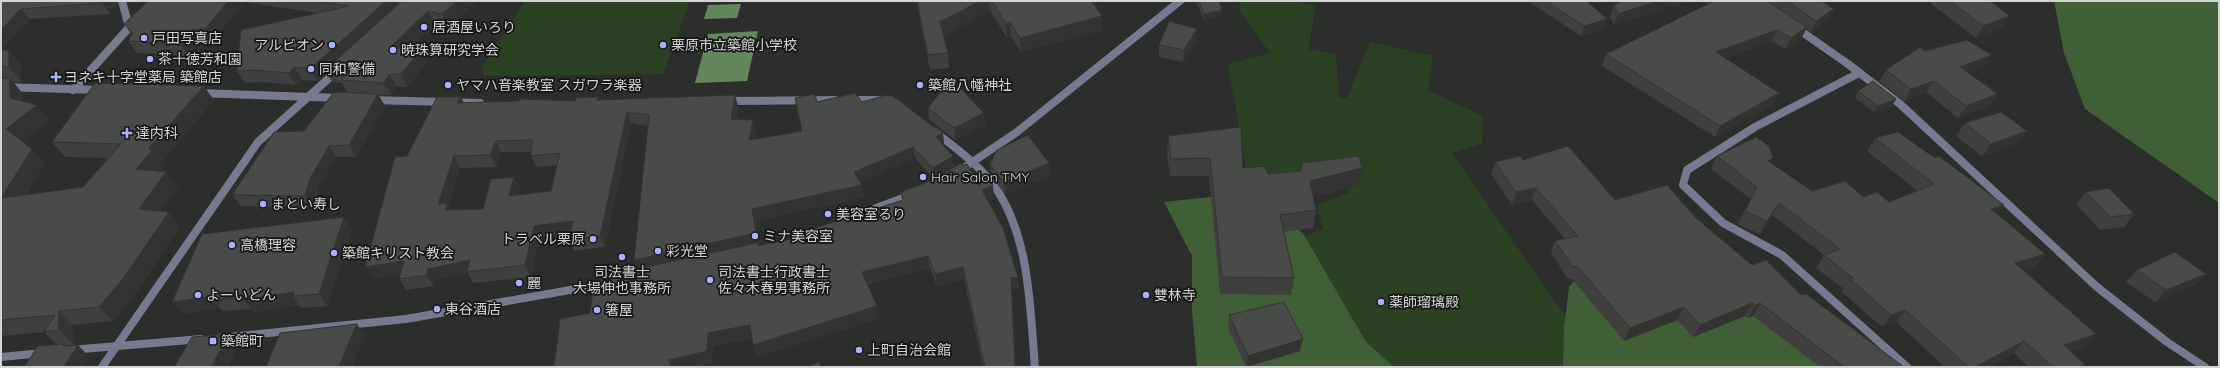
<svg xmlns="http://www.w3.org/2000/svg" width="2220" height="368" font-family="Quicksand,'Noto Sans JP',sans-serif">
  <rect width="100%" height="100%" fill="#2c2e2b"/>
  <g fill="#2a4124">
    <path d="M525 1H690L663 74 484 76 482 67Z"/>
    <path d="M1240 1H1293L1316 5 1308 50 1336 54 1339 98H1347L1370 42 1433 56 1428 90 1483 116 1482 144 1452 153 1600 367H1383L1378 365 1297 238 1323 229 1317 205 1349 193 1342 174 1248 179 1228 64 1270 53 1239 10Z"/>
  </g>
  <g fill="#405f37">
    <path d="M2054 1H2219V203L2085 109 2064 53Z"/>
    <path d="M1238 194 1277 208 1304 235 1366 342 1394 367H1197L1192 309V256L1164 202Z"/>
    <path d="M1588 264 1663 270 1865 367H1563L1564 328 1569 287Z"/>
  </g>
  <g fill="#65865c">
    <path d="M741 4 737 18 704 19 708 5Z"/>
    <path d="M758 31 747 81 695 83 708 34Z"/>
  </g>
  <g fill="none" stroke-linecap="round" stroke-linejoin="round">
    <path stroke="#777a8f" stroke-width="8" d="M1859 73 1755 127 1687 170 1683 185 1723 223 1782 255 1907 367"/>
    <g stroke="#777a8f" stroke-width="8">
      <path d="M122 1 129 27"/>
      <path d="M1795 27 1848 64 1900 104 2097 287 2167 342 2205 367"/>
      <path d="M1 87 100 90"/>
      <path d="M73 90 134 22"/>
      <path d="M198 93 340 98"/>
      <path d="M372 100 480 103"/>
      <path d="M849 100H882"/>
      <path d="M725 101 836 100"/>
      <path d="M935 132C957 149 981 166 997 190 1030 240 1030 309 1035 367"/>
    </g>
    <g stroke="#777a8f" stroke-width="8">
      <path d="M959 171 1017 132 1180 1"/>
      <path d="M871 210 911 195"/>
      <path d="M220 338 406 319 604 284"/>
      <path d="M71 350 201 339"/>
      <path d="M1 357 43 353"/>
      <path d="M102 367 258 142 338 70"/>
    </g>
  </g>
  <g fill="#3f403e" fill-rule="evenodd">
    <path d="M1 1H117L110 14 29 19 1 50H9L21 65V82H13L22 93V101L37 105 50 120 22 141 32 149 45 163 26 195 83 187 108 158 65 157 52 142 214 100 162 162 164 164 158 171 166 172 178 187 160 211 169 212 180 227 135 295 113 321 72 325 74 345 65 346 78 345 89 357 56 344 44 332 1 336Z"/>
    <path d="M148 1H477L448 27 434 24 408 49 427 63 407 87 396 86 391 95H378L385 106 356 157H336L318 189 313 208 241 206 232 195 348 93 342 83 332 82 327 73 317 81 302 80 296 85 262 82 245 83 237 71 317 13 245 2 213 41H201L189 56 137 53 128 41 132 35 124 24Z"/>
    <path d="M916 1H1097V9L1102 30 1021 52 1011 37 1007 38 990 11 943 36 948 53 949 68 930 70Z"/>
    <path d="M1196 1H1219L1222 10 1221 16 1204 20Z"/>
    <path d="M1528 1H1587L1603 29 1581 36Z"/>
    <path d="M1622 1H1689L1614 25 1610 17 1614 5Z"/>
    <path d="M1704 1H1821L1828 20 1811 32 1806 29 1801 39 1785 49 1771 41 1726 58 1779 93 1773 105 1715 137 1602 66 1606 54 1706 5Z"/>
    <path d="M1932 1H1990L2002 28 1976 38 1930 3Z"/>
    <path d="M1196 41 1183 62 1159 57V45Z"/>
    <path d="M1925 51 1992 55 1984 67 1968 73 1990 106 1958 118 1926 92 1904 101 1879 81 1886 70Z"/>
    <path d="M1858 91 1892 106 1874 112 1855 98Z"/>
    <path d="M461 97 464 103 575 101 600 100 738 106 736 119 753 120 756 132 755 139 802 131 817 102H862L943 134 944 145 955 167 994 198 988 201 1019 289 1012 291 1016 367H983L964 279 937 286 930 268 868 284 880 318 757 357 752 338 713 346 711 364 696 367H554L590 313 632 273 637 269 648 126 631 123 605 247 574 251 569 240 570 233 539 238 531 277 473 283 468 273 435 280 433 286 406 290 399 279 400 274 373 278 407 156ZM501 152H531V156L536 167 557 165 551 191 518 195 520 189 514 177 483 209 451 210 448 205 460 168 496 167ZM915 158 934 179 901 192 902 200 800 237 758 246V245L759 244 756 221 864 197 860 182Z"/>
    <path d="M928 108 986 125 955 140 929 119Z"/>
    <path d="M1965 123 2027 131 2018 143 1982 156 1956 136Z"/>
    <path d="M1168 136 1243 168 1268 174 1358 186 1313 197 1316 210 1313 228 1284 232 1294 278 1291 295 1220 294 1209 176H1170L1167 154Z"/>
    <path d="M1875 138 1935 158 2004 205 1997 214 2045 254 2035 267 2023 270 2096 334 2084 347 2071 351 2085 365 2083 367H2029L2014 353 1988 367H1945L1896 322 1882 327 1842 292 1844 289 1816 268 1824 255 1772 215 1760 234 1738 224 1751 199 1711 169 1717 156 1773 158 1770 162 1812 191 1863 197 1889 202 1918 191 1867 151Z"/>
    <path d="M1523 160 1615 200 1696 218 1752 265 1801 295 1904 367H1820L1753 316 1748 318 1745 316 1693 337 1677 320 1624 341 1572 279H1568L1551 253 1555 241 1565 239 1532 200 1512 205 1491 174 1495 162Z"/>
    <path d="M1049 163 1050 176 1005 194 991 176 990 164Z"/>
    <path d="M2086 192 2134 214 2124 227 2100 230 2076 204Z"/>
    <path d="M352 230 327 306 301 308 299 305 254 312 251 309 222 311 220 308 182 314Z"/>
    <path d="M2137 270 2206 274 2194 286 2155 302 2126 282Z"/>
    <path d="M1229 315 1300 351 1246 367 1228 327Z"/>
  </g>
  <g fill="#333432">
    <path d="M103 1H117L110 14 102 3Z"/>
    <path d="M228 1H244L245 2 213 41 205 29Z"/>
    <path d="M386 1H406L325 70 327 73 317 81 310 69Z"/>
    <path d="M457 1H477L448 27 442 14Z"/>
    <path d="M980 1H989L990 11 942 37 940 22Z"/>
    <path d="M1095 1H1097V15L1092 2Z"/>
    <path d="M1658 1H1689L1614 25 1618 14Z"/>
    <path d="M21 9 29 19 1 51V30Z"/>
    <path d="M1834 9 1828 20 1811 32 1816 21Z"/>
    <path d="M1222 10 1221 16 1204 20V14Z"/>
    <path d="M428 11 434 24 397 60 390 47Z"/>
    <path d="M1102 16V30L1021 52 1020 38Z"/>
    <path d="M2010 16 2002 28 1976 38 1983 26Z"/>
    <path d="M1607 19 1603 29 1581 36 1584 26Z"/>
    <path d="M1010 22 1011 37 1007 38 1006 24Z"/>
    <path d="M1807 27 1801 39 1785 49 1791 38Z"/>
    <path d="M193 29 201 41 189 56 181 44Z"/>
    <path d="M1197 29 1196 41 1183 62 1184 50Z"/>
    <path d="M1777 30 1771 41 1711 64 1716 52Z"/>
    <path d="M9 50 21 65V82L9 67Z"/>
    <path d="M421 50 427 63 407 87 401 74Z"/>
    <path d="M1992 55 1984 67 1953 79 1960 67Z"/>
    <path d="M294 67 302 80 296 85 289 73Z"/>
    <path d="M389 74 396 86 391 95 384 83Z"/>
    <path d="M10 78 22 93V113L10 98Z"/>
    <path d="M1934 81 1926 92 1904 101 1911 89Z"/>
    <path d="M204 86 214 100 162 162 164 164 148 184 136 169 148 149Z"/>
    <path d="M1779 93 1773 105 1715 137 1720 126Z"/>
    <path d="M378 94 385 106 356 157 349 145Z"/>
    <path d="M1998 94 1990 106 1958 118 1966 106Z"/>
    <path d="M735 95 738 106 735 130 731 119Z"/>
    <path d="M461 97 466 108 457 103Z"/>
    <path d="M1896 99 1892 106 1874 112 1878 106Z"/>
    <path d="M37 105 50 120 19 144 6 129Z"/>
    <path d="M627 112 631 123 605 247 600 236Z"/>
    <path d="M984 113 986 125 955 140 954 128Z"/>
    <path d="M753 120 756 132 752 152 749 140Z"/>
    <path d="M2027 131 2018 143 1982 156 1991 144Z"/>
    <path d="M943 134 944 145 937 148 936 137Z"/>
    <path d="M496 141 501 152 496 167 490 155Z"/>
    <path d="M329 146 336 157 318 189 313 208 305 196 310 178Z"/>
    <path d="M913 147 915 158 856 184 854 172Z"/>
    <path d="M32 149 45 163 15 213 1 198Z"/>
    <path d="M454 156 460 168 448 205 453 215 446 211 438 204Z"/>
    <path d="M953 156 955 167 935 179 933 168Z"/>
    <path d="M1049 163 1050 176 1005 194 1004 182Z"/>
    <path d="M1362 168 1358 186 1307 199 1310 181Z"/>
    <path d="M166 172 178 187 151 224 139 209Z"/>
    <path d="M514 177 520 189 515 208 509 196Z"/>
    <path d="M862 185 864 197 756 221 759 244 758 245 761 255 638 272 634 260 752 209Z"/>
    <path d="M993 185 994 198 983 203 982 190Z"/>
    <path d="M1536 188 1532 200 1512 205 1516 192Z"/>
    <path d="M1779 203 1772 215 1760 234 1767 221Z"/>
    <path d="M2004 205 1994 218 1991 209Z"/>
    <path d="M169 212 180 227 135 295 113 321 99 307Z"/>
    <path d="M344 217 352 230 327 306 319 294Z"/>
    <path d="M573 221 578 232 539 238 531 277 525 265 534 226Z"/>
    <path d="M2045 254 2035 267 2005 276 2015 263Z"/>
    <path d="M928 256 930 268 865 284 862 272Z"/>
    <path d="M470 260 467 272 468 273 435 280 433 286 427 275 428 269Z"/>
    <path d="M404 261 411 272 373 278 365 267Z"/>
    <path d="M963 267 964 279 937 286 935 274Z"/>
    <path d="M2206 274 2194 286 2155 302 2166 290Z"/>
    <path d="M1018 277 1019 289 1012 291 1016 367H1015L1011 278Z"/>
    <path d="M294 292 293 296 299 305 254 312 244 300Z"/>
    <path d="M214 296 213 299 220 308 182 314 172 302Z"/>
    <path d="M1752 303 1745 316 1693 337 1700 325Z"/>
    <path d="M1760 303 1753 316 1748 318 1755 306Z"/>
    <path d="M877 306 880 318 757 357 753 345Z"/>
    <path d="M1684 307 1677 320 1624 341 1630 328Z"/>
    <path d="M1905 310 1896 322 1882 327 1891 315Z"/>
    <path d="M58 311 72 325 74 345 59 330Z"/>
    <path d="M357 324 365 336 352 367H339V366Z"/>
    <path d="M750 325 754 337 713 346 711 364 696 367H670L669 360 708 333Z"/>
    <path d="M229 334 239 346 228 367H211Z"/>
    <path d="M2096 334 2084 347 2053 358 2064 345Z"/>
    <path d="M1303 339 1300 351 1246 367 1248 356Z"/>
    <path d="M2024 341 2014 353 1988 367H1975Z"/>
    <path d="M63 344 72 353 78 345 89 357 83 367H64Z"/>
  </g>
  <g fill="#494b48" stroke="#333432" fill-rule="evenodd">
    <path d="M1 1H103L102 3 21 9 1 30Z"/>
    <path d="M148 1H228L205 29H193L181 44 128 41 133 33 124 24Z"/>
    <path d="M315 1H386L310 69 294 67 289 73 254 70 237 71 241 30 349 6Z"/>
    <path d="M402 1H457L442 14 428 11 390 47 421 50 401 74H389L384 83 341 80 347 72 325 70Z"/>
    <path d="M917 1H980L940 22 948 53 928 55Z"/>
    <path d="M992 1H1095L1092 2 1102 16 1020 38 1010 22 1006 24Z"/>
    <path d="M1199 1H1219L1222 10 1204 14Z"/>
    <path d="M1546 1H1587L1607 19 1584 26Z"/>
    <path d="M1622 1H1658L1618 14 1614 5Z"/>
    <path d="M1714 1H1767L1807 27 1791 38 1777 30 1716 52 1779 93 1720 126 1606 54Z"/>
    <path d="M1787 1H1821L1834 9 1816 21Z"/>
    <path d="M1950 1H1990L2010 16 1983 26Z"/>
    <path d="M1169 21 1197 29 1184 50 1159 45Z"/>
    <path d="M1967 40 1992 55 1960 67 1998 94 1966 106 1934 81 1911 89 1886 70 1920 47 1925 51Z"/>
    <rect x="1" y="50" width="8" height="17"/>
    <path d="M1 78H10V98L37 105 6 129 32 149 1 198 83 187 121 144 52 142 95 83 204 86 148 149H153L136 169 166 172 139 209 169 212 122 280 99 307 58 311 59 330 44 332 55 315 1 320Z"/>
    <path d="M1873 81 1896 99 1878 106 1858 91Z"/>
    <path d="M946 85 960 88 984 113 954 128 928 108Z"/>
    <path d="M334 92 378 94 349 145 329 146 310 178 305 196 232 195 274 132 304 131Z"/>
    <path d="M855 93 862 102 887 95 893 96 943 134 936 137 953 156 933 168 913 147 854 172 862 185 752 209 756 233 634 260 649 115 627 112 600 236 569 240 573 221 534 226 525 265 467 272 470 260 428 269 427 275 399 279 404 261 365 267 395 157 407 156 437 97H461L457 103 519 101 520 99 575 101 576 98 599 97 597 100 735 95 731 119 753 120 749 140 802 131 795 98 815 94 817 102ZM532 140 531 156 560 153 551 191 509 196 514 177 491 179 483 209 445 210 447 203 438 204 454 156 490 155 496 141Z"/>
    <path d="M2001 112 2027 131 1991 144 1965 123Z"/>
    <path d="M1241 127 1243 168 1264 166 1268 174 1301 171 1302 163 1359 156 1362 168 1310 181 1316 210 1280 215 1294 278 1222 277 1210 158 1171 159 1168 136Z"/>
    <path d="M1898 132 1935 158 1939 156 2004 205 1991 209 2045 254 2015 263 2096 334 2064 345 2085 365 2078 367H2053L2024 341 1975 367H1969L1905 310 1891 315 1850 279 1853 278 1824 255 1840 249 1779 203 1767 221 1745 211 1757 187 1717 156 1756 137 1769 146 1773 158 1768 161 1812 191 1845 181 1863 197 1877 192 1889 202 1934 184 1875 138Z"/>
    <path d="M1028 135 1049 163 1004 182 990 164 997 150Z"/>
    <path d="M1568 146 1615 200 1667 185 1696 218 1752 265 1766 260 1801 295 1806 294 1904 367H1844L1760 303 1755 306 1752 303 1700 325 1684 307 1630 328 1577 266 1573 267 1555 241 1578 236 1536 188 1516 192 1495 162 1521 156 1523 160Z"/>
    <path d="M961 163 963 165 967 164 979 186 985 174 993 185 982 190 1003 228 1018 277 1011 278 1015 367H985L963 267 935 274 928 256 862 272 877 306 753 345 750 325 708 333 707 351 669 360 670 367H554L560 319 590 313 594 283 632 273V270L757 243 758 246 800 237 799 233 903 200 901 192 933 180Z"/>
    <path d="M2109 188 2134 214 2110 217 2086 192Z"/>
    <path d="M344 217 319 294 293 296 294 292 244 300 246 296 213 299 214 296 172 302 202 234Z"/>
    <path d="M2175 252 2206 274 2166 290 2137 270Z"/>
    <path d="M1284 302 1303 339 1248 356 1229 315Z"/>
    <path d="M357 324 339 366 329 367H266L280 333Z"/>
    <path d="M229 334 211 367H174L192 337Z"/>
    <path d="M63 344V346L78 345 64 367H24L38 346Z"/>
    <path d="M819 362 821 367H806Z"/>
  </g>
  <g fill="#a9b0fc" stroke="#151615" stroke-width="1.5">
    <circle cx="424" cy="27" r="4"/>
    <circle cx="144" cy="38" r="4"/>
    <circle cx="332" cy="45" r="4"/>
    <circle cx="663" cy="45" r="4"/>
    <circle cx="393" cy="50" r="4"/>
    <circle cx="150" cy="59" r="4"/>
    <circle cx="311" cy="69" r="4"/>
    <path d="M54 71h4v4h4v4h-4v4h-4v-4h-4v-4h4z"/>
    <circle cx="448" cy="85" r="4"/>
    <circle cx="920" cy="85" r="4"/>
    <path d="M125 127h4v4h4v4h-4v4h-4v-4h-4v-4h4z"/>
    <circle cx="923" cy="177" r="4"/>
    <circle cx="263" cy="204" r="4"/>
    <circle cx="828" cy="214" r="4"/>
    <circle cx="755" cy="236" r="4"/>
    <circle cx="593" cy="239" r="4"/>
    <circle cx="232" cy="245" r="4"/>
    <circle cx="658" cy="251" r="4"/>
    <circle cx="334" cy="253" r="4"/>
    <circle cx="622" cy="257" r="4"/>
    <circle cx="710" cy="280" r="4"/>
    <circle cx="519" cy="283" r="4"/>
    <circle cx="198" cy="295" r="4"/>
    <circle cx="1146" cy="295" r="4"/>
    <circle cx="1381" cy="302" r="4"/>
    <circle cx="437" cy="309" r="4"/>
    <circle cx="597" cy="310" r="4"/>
    <rect x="209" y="337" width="8" height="8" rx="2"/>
    <circle cx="859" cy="350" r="4"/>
  </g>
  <g text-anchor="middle" stroke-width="3.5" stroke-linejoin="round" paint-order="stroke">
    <g font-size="14" fill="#d3d5d3" stroke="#151615" text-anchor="start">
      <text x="432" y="32">居酒屋いろり</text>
      <text x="152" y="43">戸田写真店</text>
      <text x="324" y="50" text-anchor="end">アルビオン</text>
      <text x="671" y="50">栗原市立築館小学校</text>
      <text x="401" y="55">暁珠算研究学会</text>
      <text x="158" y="64">茶十徳芳和園</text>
      <text x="319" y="74">同和警備</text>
      <text x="64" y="82">ヨネキ十字堂薬局 築館店</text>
      <text x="456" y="90">ヤマハ音楽教室 スガワラ楽器</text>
      <text x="928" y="90">築館八幡神社</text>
      <text x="136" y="138">達内科</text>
      <text x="931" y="182">Hair Salon TMY</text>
      <text x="271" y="209">まとい寿し</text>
      <text x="836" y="219">美容室るり</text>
      <text x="763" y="241">ミナ美容室</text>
      <text x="585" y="244" text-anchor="end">トラベル栗原</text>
      <text x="240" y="250">高橋理容</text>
      <text x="666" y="256">彩光堂</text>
      <text x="342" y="258">築館キリスト教会</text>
      <text x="622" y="277" text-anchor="middle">司法書士<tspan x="622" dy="16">大場伸也事務所</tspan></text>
      <text x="718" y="277">司法書士行政書士<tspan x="718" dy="16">佐々木春男事務所</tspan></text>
      <text x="527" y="288">麗</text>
      <text x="206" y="300">よーいどん</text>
      <text x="1154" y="300">雙林寺</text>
      <text x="1389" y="307">薬師瑠璃殿</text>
      <text x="445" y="314">東谷酒店</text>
      <text x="605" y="315">箸屋</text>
      <text x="221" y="346">築館町</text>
      <text x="867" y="355">上町自治会館</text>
    </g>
  </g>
  <rect width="2220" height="368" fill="none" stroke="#d3d5d3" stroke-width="4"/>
</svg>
